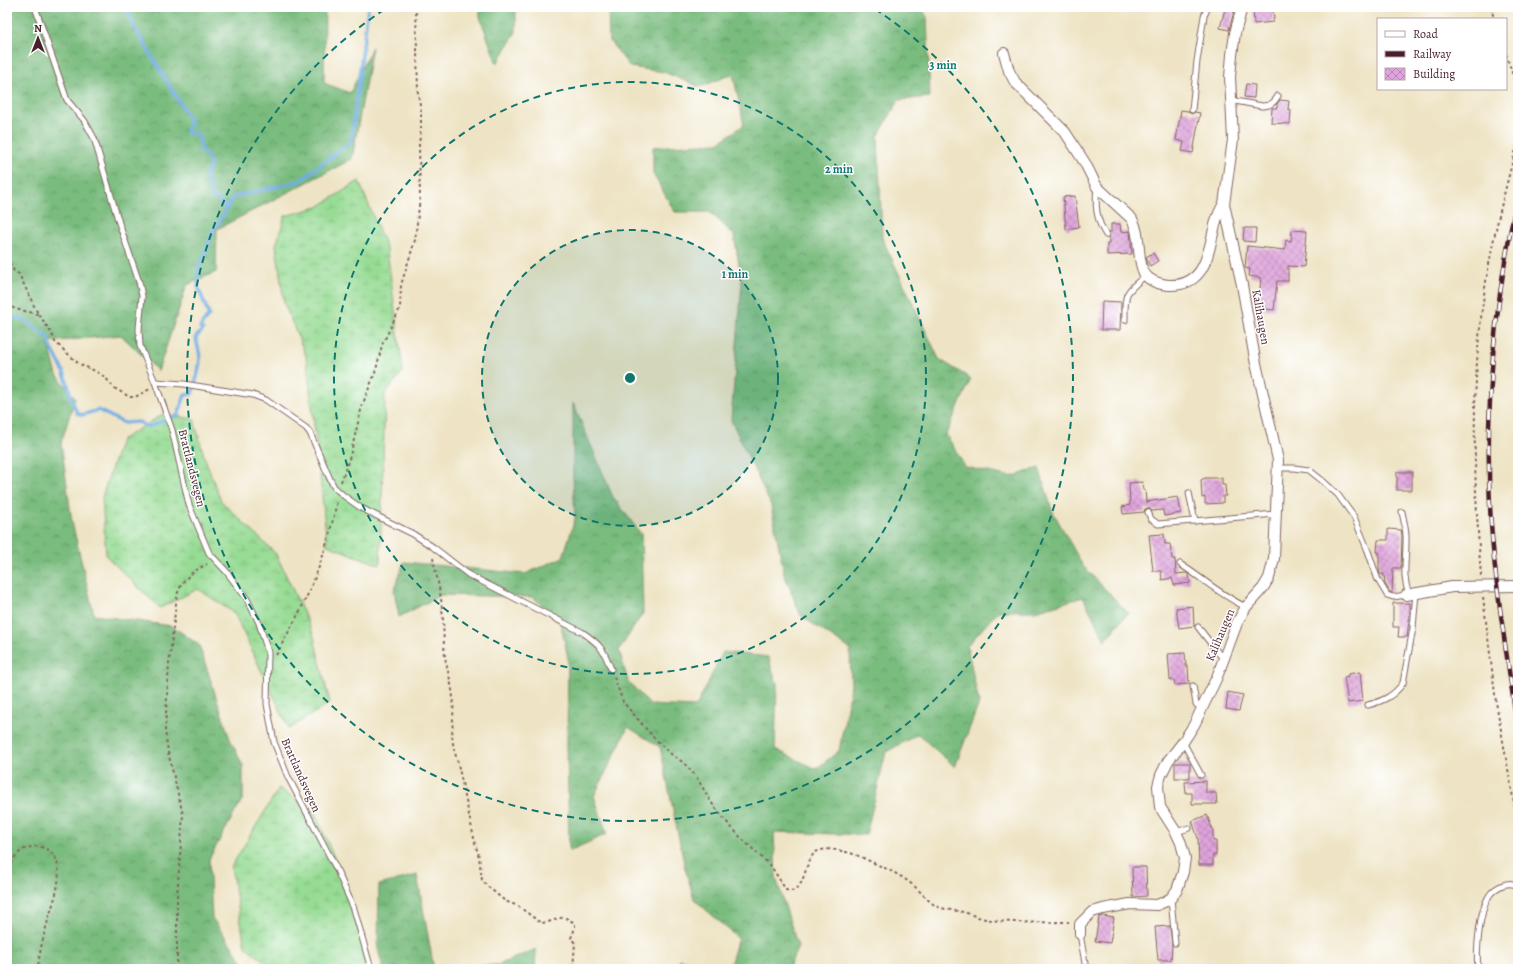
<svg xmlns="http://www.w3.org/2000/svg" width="1525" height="976" font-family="Alegreya,serif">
  <defs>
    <pattern id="forest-crowns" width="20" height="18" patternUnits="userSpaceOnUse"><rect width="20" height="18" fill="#79bc7e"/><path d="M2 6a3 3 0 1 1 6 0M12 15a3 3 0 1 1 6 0" fill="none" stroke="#659867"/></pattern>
    <pattern id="wetland-marsh" width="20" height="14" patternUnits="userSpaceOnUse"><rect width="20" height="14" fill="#97dc94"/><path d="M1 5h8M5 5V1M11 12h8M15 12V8" fill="none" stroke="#84bc80"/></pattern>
    <pattern id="building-cross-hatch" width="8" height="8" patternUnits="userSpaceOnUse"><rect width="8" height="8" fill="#dfa4dc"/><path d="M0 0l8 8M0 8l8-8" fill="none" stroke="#b785b3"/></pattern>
  </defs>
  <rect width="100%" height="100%" fill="#fff"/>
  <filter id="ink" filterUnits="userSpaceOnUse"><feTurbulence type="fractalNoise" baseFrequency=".025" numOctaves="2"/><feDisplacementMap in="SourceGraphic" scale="8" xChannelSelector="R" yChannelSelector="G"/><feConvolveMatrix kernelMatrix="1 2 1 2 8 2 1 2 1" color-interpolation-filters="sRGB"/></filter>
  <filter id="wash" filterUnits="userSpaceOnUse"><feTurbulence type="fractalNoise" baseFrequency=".012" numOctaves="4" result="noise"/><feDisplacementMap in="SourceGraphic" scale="16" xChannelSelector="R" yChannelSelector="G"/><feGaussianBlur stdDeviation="0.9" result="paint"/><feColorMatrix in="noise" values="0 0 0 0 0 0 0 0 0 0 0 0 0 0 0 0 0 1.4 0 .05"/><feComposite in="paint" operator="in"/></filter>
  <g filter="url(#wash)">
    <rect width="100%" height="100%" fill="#eee4c5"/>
    <g fill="url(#forest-crowns)" stroke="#626e54">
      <path d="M7 7H325L324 83 350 93 372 47 352 159 217 229 216 272 187 285 158 371 121 335 48 342 57 375 75 398 61 443 72 522 94 615 172 626 199 645 230 739 243 766V798L209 859 212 918 248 969H7Z"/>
      <path d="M480 7H516V32L497 64 480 17Z"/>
      <path d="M608 7H921L927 17 930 97 899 100 878 136 882 238 939 359 971 379 946 434 965 467 1011 477 1039 468 1052 510 1083 566 1128 613 1105 640 1083 597 1035 611H998L967 646 979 703 955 767 918 734 886 752 866 835 774 832 776 878 798 947 788 969H729L738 938 694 899 685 868 660 747 628 727 594 796 607 834 569 851 567 745 568 658 561 625 533 597 441 595 399 617 394 590 404 562 525 574 563 557 575 519 573 477V403L613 497 641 534 643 613 619 650 628 681 650 705 696 707 723 652 768 657 777 684 775 749 816 769 839 751 851 686 850 649 801 616 784 574 771 505 731 420 742 282 734 235 710 212H675L653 174V147L718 143 744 125 733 74 700 87 664 72 630 67 609 40Z"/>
      <path d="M417 875 434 969H384L378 950 379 885Z"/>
      <path d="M536 949 535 969H461L466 965H498Z"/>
      <path d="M679 959 726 969H678Z"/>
    </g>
    <g fill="url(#wetland-marsh)" stroke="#707e60">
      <path d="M359 181 387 250 403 371 385 394 380 565 327 545 318 457 306 356 284 303 276 245 285 216 318 207Z"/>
      <path d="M163 414 194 419 204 456 221 501 276 554 313 633 330 703 289 729 234 613 198 589 160 608 106 556 102 497 121 440Z"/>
      <path d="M279 788 315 813 343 878 370 969H274L245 946 231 867Z"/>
    </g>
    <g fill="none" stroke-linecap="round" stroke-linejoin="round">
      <g stroke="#72ade3" stroke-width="3.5">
        <path d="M125 7 138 33 191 122 186 130 187 133 192 132 199 137 201 146 200 150 208 157 211 164 206 174 207 179 213 198 220 201 226 210"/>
        <path d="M7 316 24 320 47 336C51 349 59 361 64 373 69 386 71 400 77 413L82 415 98 410 124 423 139 422 148 427 178 415 185 395 192 394C196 382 200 369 200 356 199 350 197 345 196 337L203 330 200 328C202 322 206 320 209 315L198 287 199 264 203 259 214 228 220 221 233 197 300 181 351 141 368 7"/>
      </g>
    </g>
    <g id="blocks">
      <g fill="url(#building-cross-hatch)">
        <path d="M1253 7H1273L1274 19H1273V22L1254 24Z"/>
        <path d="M1225 9 1234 11 1229 30 1220 28Z"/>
        <path d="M1246 84 1255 85 1254 98 1244 97Z"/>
        <path d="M1280 100 1289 101 1288 109 1291 110 1290 124 1271 123 1272 108H1277V104Z"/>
        <path d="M1181 110 1188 111 1191 114 1195 112 1200 113 1193 153 1182 151 1184 142 1176 140Z"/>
        <path d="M1075 196 1079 227 1066 229 1063 197Z"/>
        <path d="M1111 224H1120L1121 232 1130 231 1132 254 1107 255V244H1109V232H1111Z"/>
        <path d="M1244 228H1256L1255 242 1243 241Z"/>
        <path d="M1292 230 1307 231 1304 267 1288 266V281H1277L1274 310 1258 308 1261 278 1249 276 1250 269 1245 268 1247 246 1285 250 1286 240 1291 241Z"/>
        <path d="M1153 253 1158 261 1150 266 1146 257Z"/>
        <path d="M1102 301 1121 302 1120 330H1101Z"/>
        <rect x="1397" y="472" width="15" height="18"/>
        <path d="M1205 478H1222V485H1225L1226 496H1223V503L1205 504V497L1202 498 1201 480Z"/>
        <path d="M1142 482 1143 490H1145L1146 502 1178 497 1181 513 1164 516 1163 510 1152 511 1148 508 1145 509 1144 512 1123 514 1122 507 1130 505 1129 483Z"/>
        <path d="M1388 529 1401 530 1402 535 1401 568H1393L1392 593 1390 592 1385 584 1384 574H1380L1379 569V552H1377L1378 540H1388Z"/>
        <path d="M1164 534 1165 544H1170L1172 559H1175L1176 574 1186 573 1189 575 1190 583 1174 585 1172 578 1162 580 1161 571H1153L1149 535Z"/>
        <path d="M1393 603H1410V611L1407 637H1398L1399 627H1393Z"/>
        <path d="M1193 606 1194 626 1179 628 1176 608Z"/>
        <path d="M1185 653 1186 666H1188L1189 684 1175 685 1174 680H1170L1168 654Z"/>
        <path d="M1360 672 1363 701 1348 703 1344 677 1348 676V674Z"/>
        <path d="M1228 692 1243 695 1239 711 1226 709Z"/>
        <rect x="1175" y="763" width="15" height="15"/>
        <path d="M1206 781V793H1216L1217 804H1192V793H1186L1185 782Z"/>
        <path d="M1207 815 1213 831V841H1216V855H1213V865H1199L1198 838 1192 821Z"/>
        <path d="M1132 867H1146L1147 896 1133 897Z"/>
        <path d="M1103 916 1114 918 1110 943 1095 941 1099 917Z"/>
        <path d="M1170 926 1172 946 1171 960H1158L1155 927Z"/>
      </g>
    </g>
  </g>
  <g filter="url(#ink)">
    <use href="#blocks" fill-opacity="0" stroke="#836461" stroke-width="1"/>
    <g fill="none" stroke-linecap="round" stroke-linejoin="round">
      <defs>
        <g id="service">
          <path d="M35 7 67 100 84 120 94 138 119 223 139 282 142 296 139 329 140 346 155 382 172 430 189 505 209 553 226 571 247 599 259 623 268 652 267 704 274 742 288 777 336 868 354 909 371 969"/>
          <path d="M1230 100 1262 106C1270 106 1274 103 1278 96"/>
          <path d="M1192 110 1197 61 1204 16 1208 7"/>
          <path d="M1097 187C1095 205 1096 220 1106 235"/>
          <path d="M1125 320C1125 292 1124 294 1146 275"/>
          <path d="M155 382 184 384 253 395 266 400 306 428 310 433 330 479 334 487 344 496 361 508 413 534 433 547 469 575 582 632C600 644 604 650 611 669"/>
          <path d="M1279 468H1294L1309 470 1324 482 1338 495 1354 517 1368 551 1378 580 1387 595 1393 597 1406 595"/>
          <path d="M1189 493 1195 521"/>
          <path d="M1148 512 1151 519 1158 524 1276 514"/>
          <path d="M1402 512C1404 522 1407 532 1406 543 1406 561 1402 577 1409 594"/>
          <path d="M1180 564C1202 578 1222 596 1246 607"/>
          <path d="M1198 627 1219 654 1224 657"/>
          <path d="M1193 686 1196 704 1202 709"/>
          <path d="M1368 705C1383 701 1394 696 1403 683L1413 628 1416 593"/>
          <path d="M1183 742 1201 775"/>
          <path d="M1176 832 1189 828"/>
          <path d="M1171 898 1175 943"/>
          <path d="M1080 934 1086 969"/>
          <path d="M1478 969C1476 951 1479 912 1489 896 1492 891 1498 887 1503 885 1508 883 1513 883 1518 886"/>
        </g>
        <g id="minor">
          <path d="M1004 53 1009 71 1015 82 1065 132 1085 163 1097 187 1132 219C1142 237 1136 257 1144 273 1149 281 1159 284 1168 285 1210 287 1208 245 1217 218 1219 213 1221 208 1224 204"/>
          <path d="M1406 595 1452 587 1518 586"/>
          <path d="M1080 934V924L1092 912 1103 909 1130 904 1157 905 1164 902 1171 898 1177 890 1183 872 1185 858 1181 843 1176 832 1160 807 1158 786 1161 775 1168 761 1183 742 1194 725 1217 677 1237 623 1246 607 1263 588 1269 578 1274 559 1278 460 1255 359 1242 285 1224 204 1233 140 1230 77 1232 55 1235 33 1242 7"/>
        </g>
      </defs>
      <use href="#service" stroke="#836461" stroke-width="7"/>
      <use href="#minor" stroke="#836461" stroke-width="12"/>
      <g stroke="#836461" stroke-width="2" stroke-dasharray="3 3" stroke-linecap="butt">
        <path d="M1491 7 1494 19"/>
        <path d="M1506 54 1518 91"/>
        <path d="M7 258 14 271 19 274 36 310 52 334 55 342 79 364 93 370 105 377 114 388 130 397H135L150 389"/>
        <path d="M7 304 15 309 38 314"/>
        <path d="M341 482 350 456 362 406 376 370 382 345 400 308 401 285 415 240 420 198 419 144 421 130V111L418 93 416 7"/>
        <path d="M433 558C436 575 441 592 442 609 444 625 443 640 445 656 447 670 452 684 453 698 455 722 448 735 457 759L475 843 479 857 482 880 486 885 505 901 518 906 541 923 548 922 564 917 575 923V928L571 938 575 943 573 969"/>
        <path d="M1481 576C1475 494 1471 411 1480 328 1486 265 1501 203 1518 142"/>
        <path d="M1483 597 1496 702 1518 825"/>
        <path d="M276 655C281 648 283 640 288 633 312 591 328 549 337 500"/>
        <path d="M614 677 623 702 655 739 671 754 684 763 697 778 711 802 725 820 741 838 771 866 786 890C806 897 803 860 816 852 824 847 837 850 846 852 856 854 865 859 874 863 889 870 901 875 914 886 921 892 928 901 936 906 944 910 955 910 963 912 971 914 979 918 986 919 1011 924 1043 922 1069 922"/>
        <path d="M7 887C9 877 9 865 15 857 28 840 56 844 58 867 61 886 52 905 47 924 43 938 39 954 38 969"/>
        <path d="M177 969V897L183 815 168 752 165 730 169 664 177 595C183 578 192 572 207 564"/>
      </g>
      <use href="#service" stroke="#fff" stroke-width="5"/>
      <use href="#minor" stroke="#fff" stroke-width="10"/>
      <defs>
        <path id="rail" d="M1518 195C1494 302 1484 414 1491 524 1496 593 1508 662 1518 731"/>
      </defs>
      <use href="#rail" stroke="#4a1f2b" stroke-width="4.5"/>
      <use href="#rail" stroke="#fff" stroke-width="3" stroke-dasharray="9" stroke-linecap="butt"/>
    </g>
  </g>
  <circle cx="630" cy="378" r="148" fill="#0f766e" fill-opacity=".12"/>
  <g fill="none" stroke="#0f766e" stroke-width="2" stroke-dasharray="7 5">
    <circle cx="630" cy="378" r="148"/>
    <circle cx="630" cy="378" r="296"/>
    <path d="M875 9A443 443 0 1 1 385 9"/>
  </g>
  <g text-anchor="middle" stroke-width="3" stroke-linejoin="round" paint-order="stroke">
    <g font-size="12" fill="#4a1f2b" stroke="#fff">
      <text transform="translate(1261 317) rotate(80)" y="4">Kalihaugen</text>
      <text transform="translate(192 468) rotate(76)" y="4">Brattlandsvegen</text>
      <text transform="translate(1220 635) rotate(-67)" y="4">Kalihaugen</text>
      <text transform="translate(301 775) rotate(66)" y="4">Brattlandsvegen</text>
    </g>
  </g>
  <circle cx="630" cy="378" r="6" fill="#0f766e" stroke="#fff" stroke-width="2"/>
  <g font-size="12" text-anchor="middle" font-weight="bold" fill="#0f766e" stroke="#fff" stroke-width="3" stroke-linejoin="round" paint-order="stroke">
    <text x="943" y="69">3 min</text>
    <text x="839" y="173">2 min</text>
    <text x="735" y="278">1 min</text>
  </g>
  <rect width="1525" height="976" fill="none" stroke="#fff" stroke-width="24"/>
  <rect x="1377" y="18" width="130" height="72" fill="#ffffff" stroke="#b7a5aa"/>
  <rect x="1385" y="31" width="20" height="6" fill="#ffffff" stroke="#b7a5aa"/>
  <text x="1413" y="38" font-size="12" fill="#4a1f2b">Road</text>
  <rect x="1385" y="51" width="20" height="6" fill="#4a1f2b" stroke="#b7a5aa"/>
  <text x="1413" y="58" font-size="12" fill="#4a1f2b">Railway</text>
  <rect x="1385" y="68" width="20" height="12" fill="url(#building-cross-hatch)" stroke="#b7a5aa"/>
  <text x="1413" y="78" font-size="12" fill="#4a1f2b">Building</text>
  <g transform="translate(38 38)" stroke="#ffffff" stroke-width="3" paint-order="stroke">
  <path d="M0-3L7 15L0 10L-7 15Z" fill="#4a1f2b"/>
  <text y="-6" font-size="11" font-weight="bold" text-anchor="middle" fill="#4a1f2b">N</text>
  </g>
</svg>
